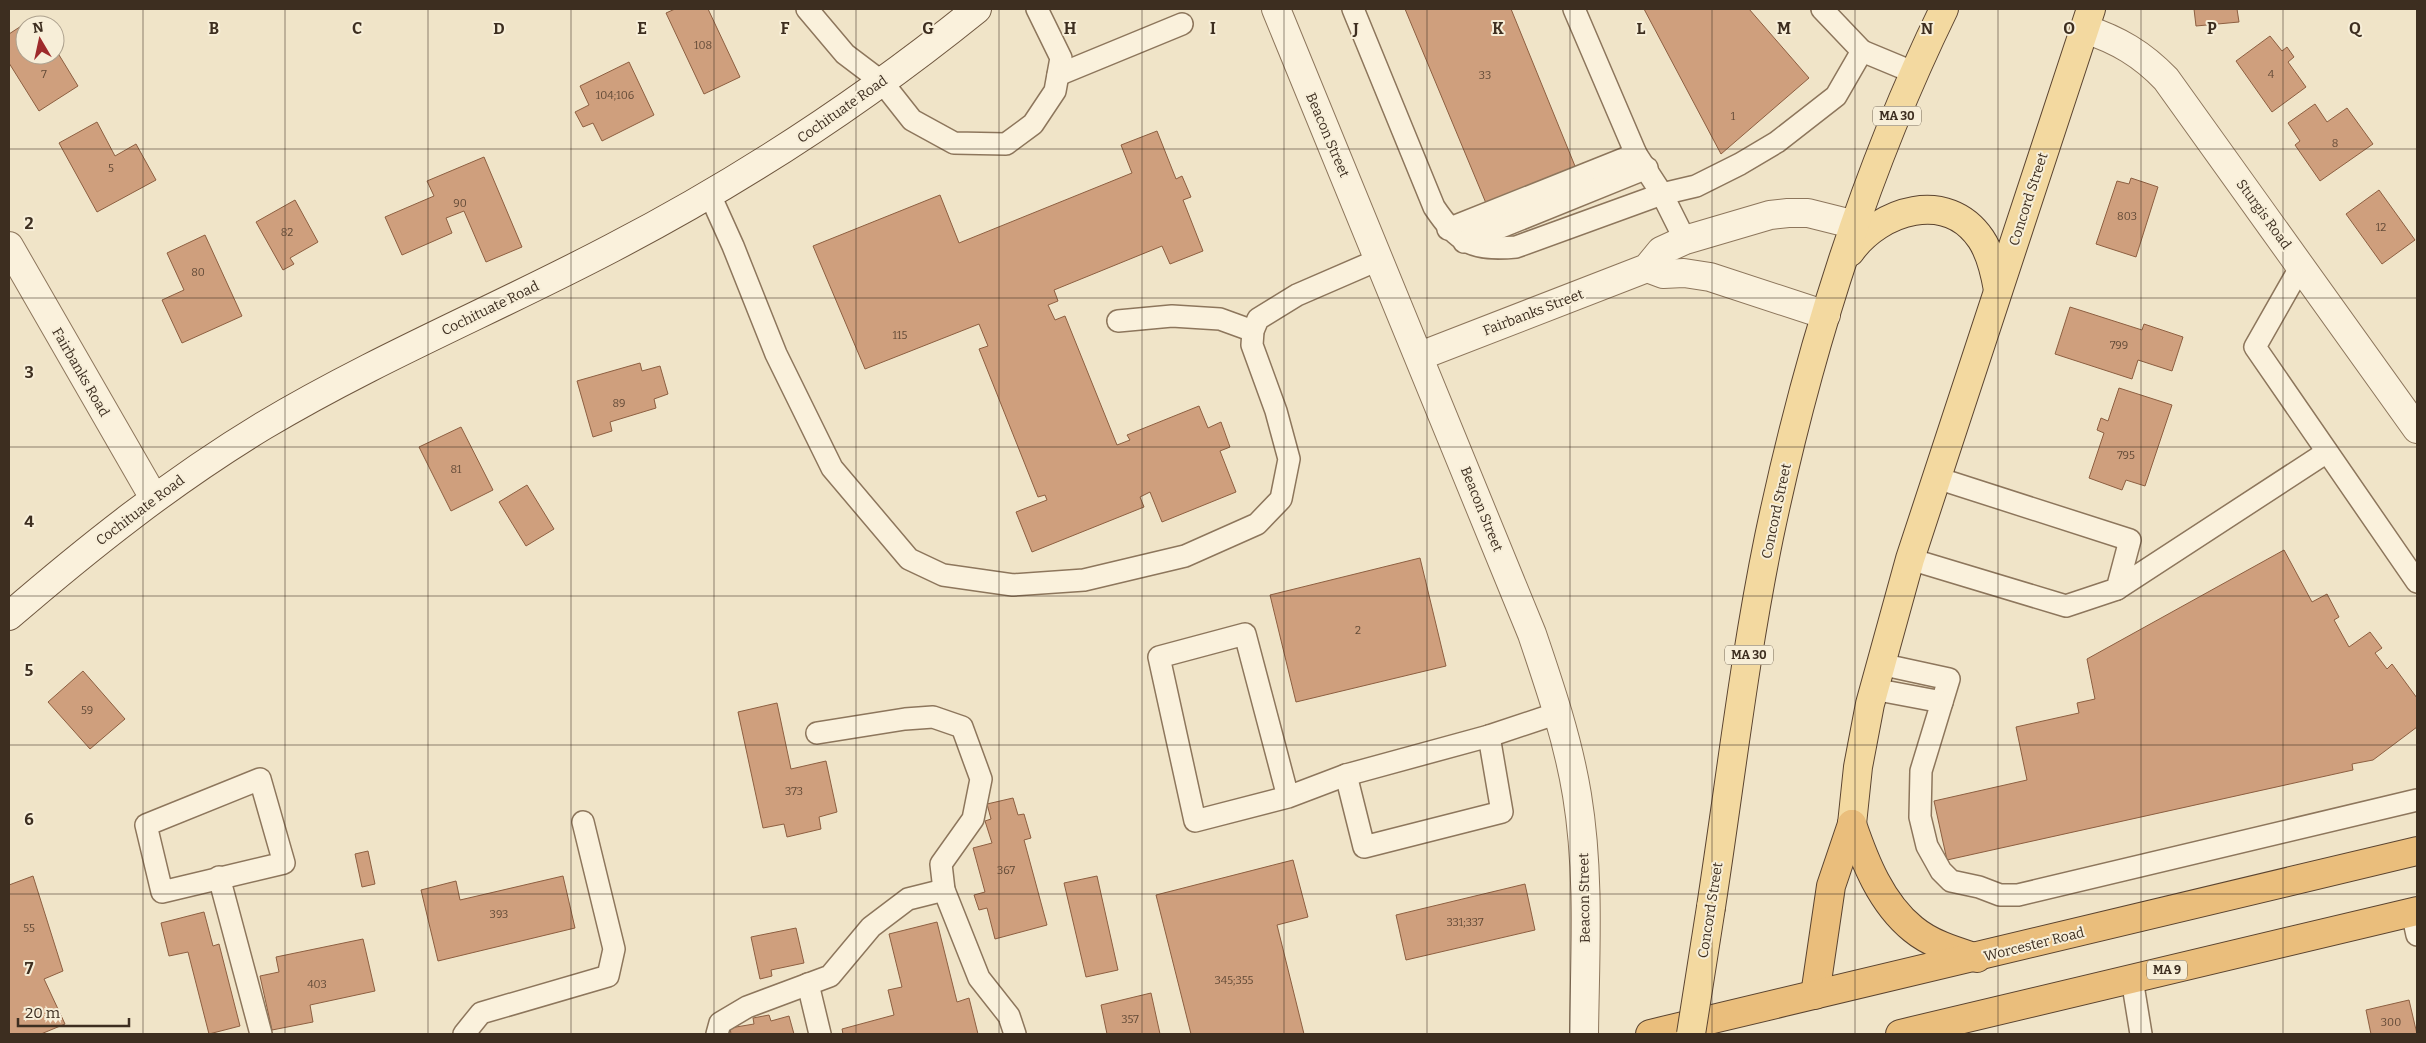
<svg xmlns="http://www.w3.org/2000/svg" width="2426" height="1043" font-family="Bitter,serif">
  <rect width="100%" height="100%" fill="#f0e4c8"/>
  <g fill="#cf9f7d" stroke="#8d5f41">
    <path d="M675 9H708L740 77 704 94 666 13Z"/>
    <path d="M1405 9H1511L1577 171 1488 208Z"/>
    <path d="M1644 9H1749L1809 78 1721 154Z"/>
    <path d="M2194 9H2237L2239 22 2196 26Z"/>
    <path d="M35 17 40 25H25V55H55V38L61 47 56 50 78 86 39 111 9 63V34Z"/>
    <path d="M2270 36 2282 51 2287 47 2294 57 2288 62 2306 87 2272 112 2236 61Z"/>
    <path d="M629 62 654 115 602 141 593 123 583 127 575 112 589 105 580 86Z"/>
    <path d="M2315 104 2327 122 2347 108 2373 144 2320 181 2295 145 2300 141 2288 123Z"/>
    <path d="M97 122 115 156 136 144 156 180 97 212 59 143Z"/>
    <path d="M1157 131 1176 179 1182 176 1191 197 1183 200 1203 251 1170 264 1162 246 1054 290 1058 301 1048 305 1055 320 1065 316 1117 445 1130 440 1127 435 1199 406 1208 428 1221 422 1230 447 1220 451 1236 492 1162 522 1150 492 1140 497 1144 507 1032 552 1016 512 1047 500 1045 495 1038 497 979 349 988 346 979 324 865 369 813 246 940 195 959 243 1132 173 1121 145Z"/>
    <path d="M484 157 522 247 486 262 464 211 446 218 452 233 402 255 385 217 434 196 427 181Z"/>
    <path d="M2131 178 2158 187 2136 257 2096 244 2117 181 2129 184Z"/>
    <path d="M2379 190 2415 240 2382 264 2346 214Z"/>
    <path d="M295 200 318 242 290 258 294 264 283 270 256 222Z"/>
    <path d="M205 235 242 316 182 343 162 300 184 290 167 253Z"/>
    <path d="M2070 307 2142 330 2144 324 2183 337 2172 371 2138 360 2132 379 2055 354Z"/>
    <path d="M640 363 642 371 660 366 668 394 654 399 656 408 610 422 612 431 593 437 577 381Z"/>
    <path d="M2119 388 2172 405 2145 486 2126 480 2122 490 2089 478 2104 433 2097 430 2101 418 2108 421Z"/>
    <path d="M461 427 493 490 451 511 419 447Z"/>
    <path d="M527 485 554 529 526 546 499 502Z"/>
    <path d="M2284 550 2312 602 2327 594 2339 617 2334 620 2349 647 2370 632 2382 648 2375 653 2387 669 2392 664 2417 698V727L2373 760 2352 764 2353 770 1947 860 1934 801 2027 780 2016 727 2079 713 2077 703 2095 699 2087 659Z"/>
    <path d="M1420 558 1446 666 1296 702 1270 595Z"/>
    <path d="M83 671 125 719 90 749 48 702Z"/>
    <path d="M777 703 791 769 826 761 837 812 819 817 821 829 787 837 784 824 763 828 738 712Z"/>
    <path d="M1013 798 1018 815 1024 814 1031 838 1024 840 1047 925 995 939 987 908 979 910 974 895 985 892 973 848 992 843 985 821 991 819 987 804Z"/>
    <path d="M368 851 375 884 362 887 355 854Z"/>
    <path d="M1293 860 1308 917 1277 925 1304 1034H1191L1156 895Z"/>
    <path d="M33 876 63 971 44 979 65 1024 41 1034H9V885Z"/>
    <path d="M563 876 575 928 438 961 421 890 456 881 460 900Z"/>
    <path d="M1097 876 1118 970 1086 977 1064 883Z"/>
    <path d="M1525 884 1535 930 1406 960 1396 915Z"/>
    <path d="M204 912 213 946 219 944 240 1026 209 1034 188 952 169 956 161 923Z"/>
    <path d="M937 922 957 1002 969 998 978 1034H843L842 1029 894 1015 888 990 902 987 889 934Z"/>
    <path d="M796 928 804 963 771 970 772 976 760 979 751 937Z"/>
    <path d="M363 939 375 991 310 1005 313 1022 272 1030 260 976 279 972 276 957Z"/>
    <path d="M1151 993 1160 1034H1107L1101 1005Z"/>
    <path d="M2409 1000 2417 1034H2371L2366 1010Z"/>
    <path d="M769 1015 771 1021 789 1016 794 1034H731L730 1028 754 1024 753 1018Z"/>
  </g>
  <g fill="none" stroke-linecap="round" stroke-linejoin="round">
    <defs>
      <g id="service">
        <path d="M807 9 845 54 882 82 912 120 954 143 1006 144 1033 124 1055 91 1061 58 1037 9"/>
        <path d="M1353 9 1434 207C1458 243 1473 251 1516 247L1662 194 1696 186 1740 164 1777 142 1836 96 1862 51 1822 9"/>
        <path d="M1574 9 1636 154 1662 194 1685 240"/>
        <path d="M1862 51 1915 73"/>
        <path d="M1058 75 1182 24"/>
        <path d="M710 195 733 246 776 354 832 468 909 559 943 575 1013 585 1084 580 1185 556 1257 524 1281 499 1289 459 1276 411 1252 345 1253 331 1258 319 1297 295 1380 259"/>
        <path d="M1448 229 1636 154"/>
        <path d="M1464 242 1647 168"/>
        <path d="M2301 266 2255 347 2417 582"/>
        <path d="M1118 321 1172 316 1220 319 1253 331"/>
        <path d="M1910 559 2066 606 2117 589 2130 540 1937 478"/>
        <path d="M2117 589 2327 452"/>
        <path d="M1880 664 1949 679 1921 771 1920 817 1927 846 1941 871 1951 881 1979 887 2000 895H2018L2417 800"/>
        <path d="M1873 689 1942 702"/>
        <path d="M817 733 905 719 933 717 962 727 981 779 973 819 941 864 944 890 979 978 1009 1016 1015 1034"/>
        <path d="M1346 775 1364 847 1502 812 1489 736 1558 713"/>
        <path d="M260 779 284 863 162 892 146 825Z"/>
        <path d="M1288 797 1195 821 1159 657 1245 634 1288 797 1346 775 1489 736"/>
        <path d="M219 877 261 1034"/>
        <path d="M2412 912 2417 935"/>
        <path d="M2132 979 2141 1034"/>
        <path d="M808 984 820 1034"/>
        <path d="M464 1034 481 1013 608 976 614 949 583 822"/>
        <path d="M717 1034 720 1023 747 1007 830 976 871 927 908 899 944 890"/>
      </g>
      <g id="minor">
        <path d="M2085 29C2118 40 2142 54 2166 79L2417 429"/>
        <path d="M9 246 154 498"/>
      </g>
      <g id="tertiary">
        <path d="M1276 9 1532 634C1550 687 1568 740 1577 795 1590 874 1585 955 1584 1034"/>
        <path d="M1647 268 1663 274 1684 273 1710 277 1826 315"/>
        <path d="M1420 356 1647 268 1661 251 1685 240 1770 215 1788 213H1808L1856 225"/>
      </g>
      <path id="secondary" d="M9 616C89 547 172 481 263 426 375 359 496 309 612 248 743 180 862 102 977 9"/>
      <g id="primary">
        <path d="M1850 252C1880 210 1947 189 1981 239 1991 254 1995 273 1998 290"/>
        <path d="M1852 824 1858 767 1870 704 1910 559 2091 9"/>
        <path d="M1711 907C1730 784 1744 659 1769 537 1807 356 1863 175 1944 9"/>
      </g>
      <g id="trunk">
        <path d="M1852 824C1865 862 1881 903 1913 929 1931 944 1955 951 1977 958"/>
        <path d="M1815 995 1831 886 1852 824"/>
        <path d="M1650 1034 2417 851"/>
        <path d="M1900 1034 2417 911"/>
      </g>
    </defs>
    <use href="#service" stroke="#8d765c" stroke-width="24"/>
    <use href="#minor" stroke="#8d765c" stroke-width="30"/>
    <use href="#tertiary" stroke="#8d765c" stroke-width="30"/>
    <use href="#secondary" stroke="#6f573f" stroke-width="30"/>
    <use href="#primary" stroke="#5b4430" stroke-width="30"/>
    <use href="#trunk" stroke="#5b4430" stroke-width="30"/>
    <use href="#service" stroke="#faf1dc" stroke-width="21"/>
    <use href="#minor" stroke="#faf1dc" stroke-width="28"/>
    <use href="#tertiary" stroke="#faf1dc" stroke-width="28"/>
    <use href="#secondary" stroke="#faf1dc" stroke-width="28"/>
    <use href="#primary" stroke="#f3d9a0" stroke-width="28"/>
    <use href="#trunk" stroke="#eabe7c" stroke-width="28"/>
    <defs>
      <path id="primary-bridge" d="M1691 1034 1711 907"/>
    </defs>
    <use href="#primary-bridge" stroke="#5b4430" stroke-width="30" stroke-linecap="butt"/>
    <use href="#primary-bridge" stroke="#f3d9a0" stroke-width="28"/>
  </g>
  <path fill="none" stroke="#3d2e20" stroke-width="1" stroke-opacity="0.55" d="M143 9V1034M285 9V1034M428 9V1034M571 9V1034M714 9V1034M856 9V1034M999 9V1034M1142 9V1034M1284 9V1034M1427 9V1034M1570 9V1034M1712 9V1034M1855 9V1034M1998 9V1034M2141 9V1034M2283 9V1034M9 149H2417M9 298H2417M9 447H2417M9 596H2417M9 745H2417M9 894H2417"/>
  <g text-anchor="middle" stroke-width="4" stroke-linejoin="round" paint-order="stroke">
    <g font-size="11" fill="#624a37">
      <text x="703" y="49">108</text>
      <text x="44" y="78">7</text>
      <text x="2271" y="78">4</text>
      <text x="1485" y="79">33</text>
      <text x="615" y="99">104;106</text>
      <text x="1733" y="120">1</text>
      <text x="2335" y="147">8</text>
      <text x="111" y="172">5</text>
      <text x="460" y="207">90</text>
      <text x="2127" y="220">803</text>
      <text x="2381" y="231">12</text>
      <text x="287" y="236">82</text>
      <text x="198" y="276">80</text>
      <text x="900" y="339">115</text>
      <text x="2119" y="349">799</text>
      <text x="619" y="407">89</text>
      <text x="2126" y="459">795</text>
      <text x="456" y="473">81</text>
      <text x="1358" y="634">2</text>
      <text x="87" y="714">59</text>
      <text x="794" y="795">373</text>
      <text x="1006" y="874">367</text>
      <text x="499" y="918">393</text>
      <text x="1465" y="926">331;337</text>
      <text x="29" y="932">55</text>
      <text x="1234" y="984">345;355</text>
      <text x="317" y="988">403</text>
      <text x="1130" y="1023">357</text>
      <text x="2391" y="1026">300</text>
    </g>
    <g fill="#f7eed8" stroke="#756857" stroke-width="1">
      <rect x="1873" y="106.5" width="48" height="19" rx="4"/>
      <rect x="1725" y="645.5" width="48" height="19" rx="4"/>
      <rect x="2147" y="960.5" width="40" height="19" rx="4"/>
    </g>
    <g font-size="12" font-weight="bold" fill="#3d2e20">
      <text x="1897" y="120">MA 30</text>
      <text x="1749" y="659">MA 30</text>
      <text x="2167" y="974">MA 9</text>
    </g>
    <g font-size="14" fill="#3d2e20" stroke="#f7eed8">
      <text transform="translate(842 109) rotate(-35)" y="5">Cochituate Road</text>
      <text transform="translate(1328 135) rotate(67)" y="5">Beacon Street</text>
      <text transform="translate(2028 199) rotate(-72)" y="5">Concord Street</text>
      <text transform="translate(2264 214) rotate(54)" y="5">Sturgis Road</text>
      <text transform="translate(490 308) rotate(-26)" y="5">Cochituate Road</text>
      <text transform="translate(1533 312) rotate(-21)" y="5">Fairbanks Street</text>
      <text transform="translate(81 372) rotate(60)" y="5">Fairbanks Road</text>
      <text transform="translate(1482 509) rotate(68)" y="5">Beacon Street</text>
      <text transform="translate(140 510) rotate(-37)" y="5">Cochituate Road</text>
      <text transform="translate(1776 511) rotate(-78)" y="5">Concord Street</text>
      <text transform="translate(1584 898) rotate(-91)" y="5">Beacon Street</text>
      <text transform="translate(1710 910) rotate(-81)" y="5">Concord Street</text>
      <text transform="translate(2034 944) rotate(-14)" y="5">Worcester Road</text>
    </g>
  </g>
  <g font-size="16" text-anchor="middle" font-weight="bold" fill="#3d2e20" stroke="#f7eed8" stroke-width="4" stroke-linejoin="round" paint-order="stroke">
    <text x="214" y="34">B</text>
    <text x="357" y="34">C</text>
    <text x="499" y="34">D</text>
    <text x="642" y="34">E</text>
    <text x="785" y="34">F</text>
    <text x="928" y="34">G</text>
    <text x="1070" y="34">H</text>
    <text x="1213" y="34">I</text>
    <text x="1356" y="34">J</text>
    <text x="1498" y="34">K</text>
    <text x="1641" y="34">L</text>
    <text x="1784" y="34">M</text>
    <text x="1927" y="34">N</text>
    <text x="2069" y="34">O</text>
    <text x="2212" y="34">P</text>
    <text x="2355" y="34">Q</text>
    <text x="29" y="229">2</text>
    <text x="29" y="378">3</text>
    <text x="29" y="527">4</text>
    <text x="29" y="676">5</text>
    <text x="29" y="825">6</text>
    <text x="29" y="974">7</text>
  </g>
  <rect width="2426" height="1043" fill="none" stroke="#3d2e20" stroke-width="20"/>
  <g transform="translate(40 40) rotate(351)"><circle r="24" fill="#f7eed8" stroke="#ada18e"/>
  <path d="M0-4L9 19L0 12L-9 19Z" fill="#9e2a2b"/>
  <text y="-8" font-size="14" font-weight="bold" text-anchor="middle" fill="#3d2e20">N</text>
  </g>
  <path d="M18 1018v8h111v-8" fill="none" stroke="#3d2e20" stroke-width="2.5"/>
  <text x="25" y="1018" font-size="15" fill="#3d2e20" stroke="#f7eed8" stroke-width="4" paint-order="stroke">20 m</text>
</svg>
